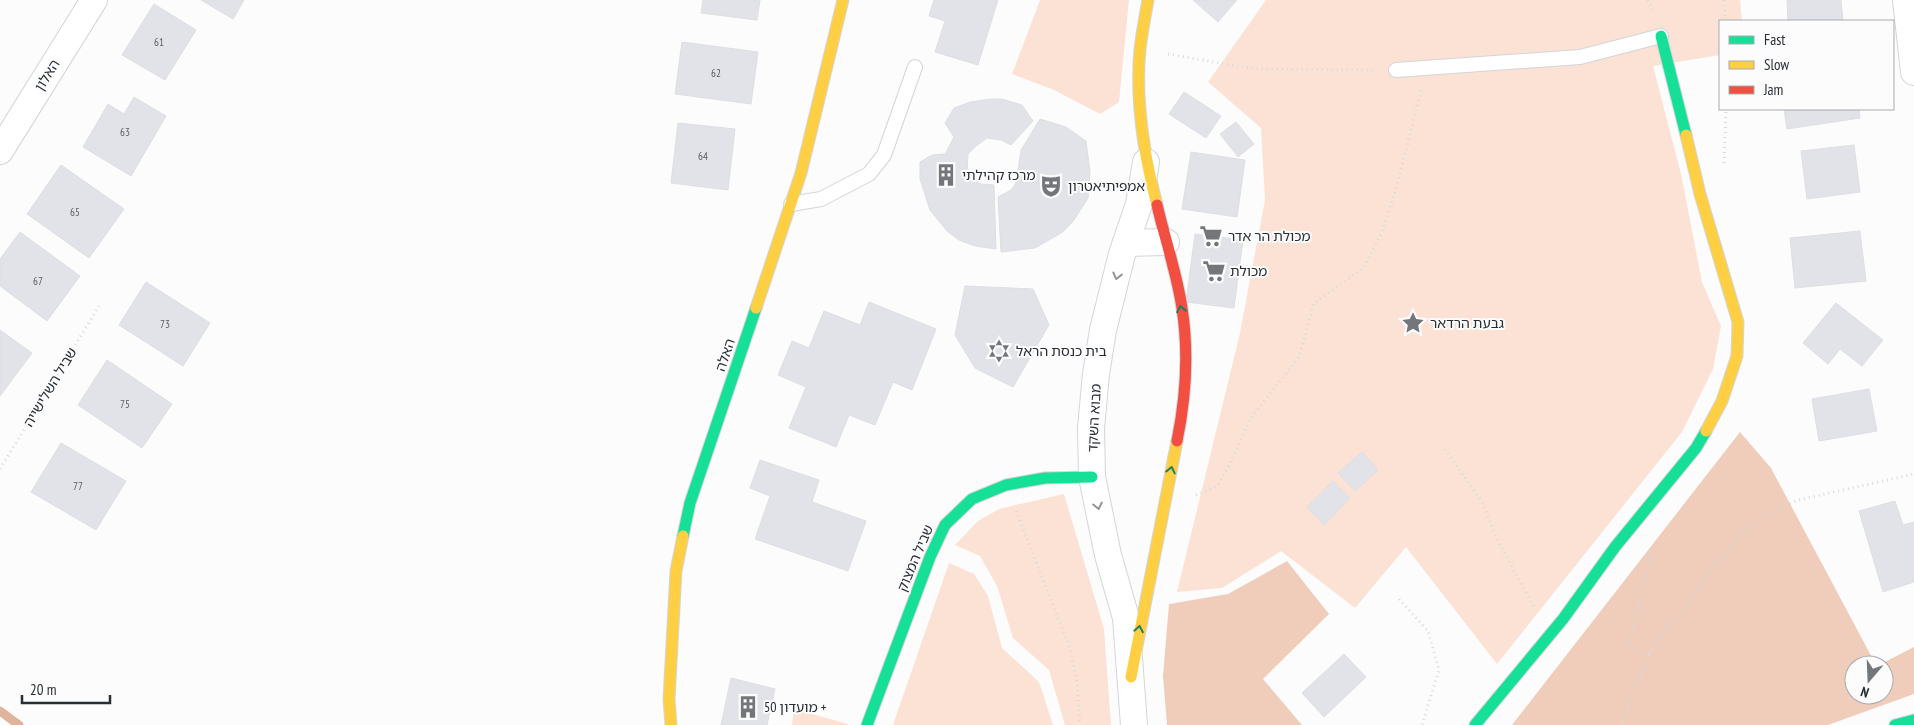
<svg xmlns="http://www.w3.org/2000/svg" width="1914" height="725" font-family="'PT Sans Narrow','Noto Sans Hebrew',sans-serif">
  <rect width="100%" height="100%" fill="#fcfcfc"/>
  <g fill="#fce2d4">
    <path d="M1040 0H1129L1119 102 1100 114 1054 90 1012 74Z"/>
    <path d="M1266 0H1740L1742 21H1720V55L1653 66 1681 174 1702 282 1721 326 1713 369 1682 432 1497 664 1406 547 1355 608 1281 551 1222 588 1177 592 1240 333 1265 200 1261 128 1208 82Z"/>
    <path d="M1064 494 1104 629 1111 725H1065L1049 670 1013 638 997 586 980 556 955 545 978 521 999 509Z"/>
    <path d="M949 563 974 574 988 596 1002 648 1039 682 1053 725H893Z"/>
    <path d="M794 709 848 724V725H792Z"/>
  </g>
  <g fill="#f0cdba">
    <path d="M1740 432 1771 468 1876 665H1854V695H1884V665H1879L1914 647V694L1828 725H1512Z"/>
    <path d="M1287 561 1329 614 1263 679 1302 725H1167L1163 676 1169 604 1228 594Z"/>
  </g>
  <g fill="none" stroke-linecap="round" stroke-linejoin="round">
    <path stroke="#dfb39c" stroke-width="9" d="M0 711 19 725"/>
  </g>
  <g fill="#e1e3e8" stroke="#dddfe3">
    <path d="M201 0H244L233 19Z"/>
    <path d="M703 0H760L757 20 701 13Z"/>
    <path d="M934 0H998L978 65 935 52 945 21 929 16Z"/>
    <path d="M1193 0H1237L1218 22Z"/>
    <path d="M1787 0H1841L1843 21H1788Z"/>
    <path d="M154 4 196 30 165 80 122 55Z"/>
    <path d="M682 42 758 52 751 104 675 94Z"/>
    <path d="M1184 92 1221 116 1206 138 1169 114Z"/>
    <path d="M134 97 166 116 131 176 83 147 108 104 124 114Z"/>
    <path d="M991 99H1002L1022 105 1033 121 1011 145 1001 140 987 138 976 146 968 154 967 171 980 184 994 185 996 249 975 246 959 240 947 231 930 210 920 179V162L932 155 945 154 954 137 945 123 954 108 970 102Z"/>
    <path d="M1784 109H1859L1860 118 1787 129Z"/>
    <path d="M1040 119 1066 127 1086 141 1090 172 1088 198 1074 220 1063 232 1035 248 1001 252 998 197 1011 190 1016 183 1021 150Z"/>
    <path d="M1236 122 1254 144 1238 157 1220 134Z"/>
    <path d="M678 123 735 129 728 190 671 183Z"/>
    <path d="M1854 145 1860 192 1807 199 1801 151Z"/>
    <path d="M1191 152 1245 160 1237 217 1182 209Z"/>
    <path d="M61 165 124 209 89 258 27 214Z"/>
    <path d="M1860 231 1866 281 1795 288 1790 238Z"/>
    <path d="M20 232 80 276 47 321 0 286V259Z"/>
    <path d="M1195 234 1243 240 1234 308 1186 302Z"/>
    <path d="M146 282 210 323 183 366 119 325Z"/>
    <path d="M965 286 1033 289 1049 325 1013 387 975 368 955 335Z"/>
    <path d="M869 302 936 329 912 390 893 382 875 425 849 415 836 447 789 428 806 387 778 375 792 341 809 348 824 311 860 325Z"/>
    <path d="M1836 303 1883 340 1862 366 1840 349 1828 364 1803 343Z"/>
    <path d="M0 330 32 353 0 396Z"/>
    <path d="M107 360 172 404 142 448 78 405Z"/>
    <path d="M1869 389 1877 431 1819 441 1812 399Z"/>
    <path d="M61 443 126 481 96 530 31 492Z"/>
    <path d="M1362 452 1378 470 1355 491 1338 473Z"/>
    <path d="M760 460 819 480 812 502 866 521 848 571 755 539 770 496 750 488Z"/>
    <path d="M1333 481 1350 498 1324 525 1307 507Z"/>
    <path d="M1895 501 1903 525 1914 522V582L1883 592 1859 511Z"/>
    <path d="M1344 654 1366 677 1324 717 1302 693Z"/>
    <path d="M731 678 775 689 767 725H721Z"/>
  </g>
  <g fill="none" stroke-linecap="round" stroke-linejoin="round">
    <defs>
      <g id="lane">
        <path d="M1396 70 1580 57 1661 36"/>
        <path d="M791 204 821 199 869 174 884 155 915 67"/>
      </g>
      <g id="street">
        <path d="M1906 0 1914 72"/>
        <path d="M0 151 94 0"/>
        <path d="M1126 243 1166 242"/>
        <path d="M1134 725 1126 618 1108 555 1092 477 1091 428 1096 374 1103 330 1122 254 1139 204 1146 162"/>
      </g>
      <g id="fast">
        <path d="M1661 36 1686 135"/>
        <path d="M683 536 690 503 756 308"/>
        <path d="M867 725 930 557 945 525 972 499 1006 485 1045 478 1092 477"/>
        <path d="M1475 725 1563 619 1615 547 1696 448 1706 431"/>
        <path d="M1895 725 1914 720"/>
      </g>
      <g id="slow">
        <path d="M1148 0C1145 16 1142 33 1140 49 1135 101 1144 155 1157 205"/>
        <path d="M1686 135 1700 194 1738 322 1737 356 1722 401 1706 431"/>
        <path d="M756 308 801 173 843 0"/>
        <path d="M1131 677 1177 441"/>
        <path d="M671 725 669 699 676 571 683 536"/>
      </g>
      <path id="jam" d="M1157 205C1165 239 1177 274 1182 308 1189 353 1186 397 1177 441"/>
    </defs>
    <use href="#lane" stroke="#d3d5d8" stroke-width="16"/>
    <use href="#street" stroke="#d3d5d8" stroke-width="28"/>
    <use href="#fast" stroke="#d3d5d8" stroke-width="13"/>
    <use href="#slow" stroke="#d3d5d8" stroke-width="13"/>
    <use href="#jam" stroke="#d3d5d8" stroke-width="13"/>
    <g stroke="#d9d9da" stroke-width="3" stroke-dasharray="1 4" stroke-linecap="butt">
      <path d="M1648 0 1652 10"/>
      <path d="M1724 0 1725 21"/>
      <path d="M1168 54 1254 69 1376 70"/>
      <path d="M1724 163 1726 109"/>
      <path d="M1445 449 1482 502 1498 541 1535 609"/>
      <path d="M0 469 99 306"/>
      <path d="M1196 495 1217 486 1230 464 1250 419 1299 357 1314 303 1364 268 1381 234 1396 189 1422 88"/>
      <path d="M1016 511 1070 648 1077 682 1080 725"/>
      <path d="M1399 599 1428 631 1439 670 1422 725"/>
      <path d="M1649 655 1655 645 1739 536 1765 515 1798 500 1914 474"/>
      <path d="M1621 725 1649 655 1628 648 1652 550"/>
    </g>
    <use href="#lane" stroke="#fff" stroke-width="14"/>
    <use href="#street" stroke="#fff" stroke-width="26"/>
    <use href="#fast" stroke="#16e098" stroke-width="11"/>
    <use href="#slow" stroke="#ffcf43" stroke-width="11"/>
    <use href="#jam" stroke="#f24e42" stroke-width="11"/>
  </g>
  <defs><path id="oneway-chevron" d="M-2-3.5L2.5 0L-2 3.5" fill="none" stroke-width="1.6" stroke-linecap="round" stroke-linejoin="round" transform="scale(1.25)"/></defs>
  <g stroke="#94969a">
    <use href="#oneway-chevron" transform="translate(1117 276) rotate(104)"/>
    <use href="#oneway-chevron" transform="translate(1098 506) rotate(78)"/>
  </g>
  <g stroke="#207e62">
    <use href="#oneway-chevron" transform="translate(1181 309) rotate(-99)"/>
    <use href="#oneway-chevron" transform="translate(1171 470) rotate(-78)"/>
    <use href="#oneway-chevron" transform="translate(1139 629) rotate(-80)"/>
  </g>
  <defs>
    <symbol id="building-bare" viewBox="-9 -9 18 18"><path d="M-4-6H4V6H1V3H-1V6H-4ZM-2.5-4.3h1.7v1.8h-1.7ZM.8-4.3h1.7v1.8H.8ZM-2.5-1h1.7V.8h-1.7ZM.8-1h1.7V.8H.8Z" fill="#73767b" stroke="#fcfcfc" stroke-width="2.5" paint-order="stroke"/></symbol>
    <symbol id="theatre-bare" viewBox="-9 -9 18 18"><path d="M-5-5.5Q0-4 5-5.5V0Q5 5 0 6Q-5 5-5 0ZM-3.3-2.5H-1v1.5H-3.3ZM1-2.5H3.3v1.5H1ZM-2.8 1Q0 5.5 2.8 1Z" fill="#73767b" stroke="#fcfcfc" stroke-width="2.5" paint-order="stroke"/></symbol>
    <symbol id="supermarket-bare" viewBox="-9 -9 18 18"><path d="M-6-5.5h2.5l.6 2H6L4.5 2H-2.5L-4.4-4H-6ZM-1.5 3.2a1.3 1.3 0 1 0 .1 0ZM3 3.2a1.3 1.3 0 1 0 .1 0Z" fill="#73767b" stroke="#fcfcfc" stroke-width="2.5" paint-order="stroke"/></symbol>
    <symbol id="sight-bare" viewBox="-9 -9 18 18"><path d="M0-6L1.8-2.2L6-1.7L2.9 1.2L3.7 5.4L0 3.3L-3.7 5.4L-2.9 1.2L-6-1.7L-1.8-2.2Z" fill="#73767b" stroke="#fcfcfc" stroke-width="2.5" paint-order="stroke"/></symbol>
    <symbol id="synagogue-bare" viewBox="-9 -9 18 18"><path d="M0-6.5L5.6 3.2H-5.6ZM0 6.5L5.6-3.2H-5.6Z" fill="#73767b" stroke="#fcfcfc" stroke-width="2.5" paint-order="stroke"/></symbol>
  </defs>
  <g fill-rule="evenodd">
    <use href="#building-bare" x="930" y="159" width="32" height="32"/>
    <use href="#theatre-bare" x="1035" y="170" width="32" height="32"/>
    <use href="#supermarket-bare" x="1195" y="220" width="32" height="32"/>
    <use href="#supermarket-bare" x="1198" y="255" width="32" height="32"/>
    <use href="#sight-bare" x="1397" y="307" width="32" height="32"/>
    <use href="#synagogue-bare" x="983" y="335" width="32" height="32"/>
    <use href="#building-bare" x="732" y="691" width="32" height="32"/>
  </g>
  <g text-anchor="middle" stroke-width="4" stroke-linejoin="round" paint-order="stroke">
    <g font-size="11" fill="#5a5e64">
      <text x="159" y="46">61</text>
      <text x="716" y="77">62</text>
      <text x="125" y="136">63</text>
      <text x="703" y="160">64</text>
      <text x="75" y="216">65</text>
      <text x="38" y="285">67</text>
      <text x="165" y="328">73</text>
      <text x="125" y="408">75</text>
      <text x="78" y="490">77</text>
    </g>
    <g font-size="14" fill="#292e35" stroke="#fcfcfc">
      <text transform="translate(47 75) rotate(-58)" y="5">האלון</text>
      <text transform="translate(725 355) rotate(-71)" y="5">האלה</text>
      <text transform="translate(50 387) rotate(-59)" y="5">שביל השלישייה</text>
      <text transform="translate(1094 418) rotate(-87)" y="5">מבוא השקד</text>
      <text transform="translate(915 558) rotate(-67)" y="5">שביל המצוק</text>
    </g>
    <g font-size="14" fill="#292e35" stroke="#fcfcfc" text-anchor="start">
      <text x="962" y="180">מרכז קהילתי</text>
      <text x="1068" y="191">אמפיתיאטרון</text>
      <text x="1228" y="241">מכולת הר אדר</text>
      <text x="1230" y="276">מכולת</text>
      <text x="1430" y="328">גבעת הרדאר</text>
      <text x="1016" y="356">בית כנסת הראל</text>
      <text x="764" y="712">מועדון 50 +</text>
    </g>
  </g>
  <rect x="1719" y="20" width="175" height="90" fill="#fcfcfc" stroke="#a8aaac"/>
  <rect x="1729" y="36" width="25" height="8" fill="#16e098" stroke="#a8aaac"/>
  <text x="1764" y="45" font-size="15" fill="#292e35">Fast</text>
  <rect x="1729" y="61" width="25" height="8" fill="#ffcf43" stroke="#a8aaac"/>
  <text x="1764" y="70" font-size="15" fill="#292e35">Slow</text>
  <rect x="1729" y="86" width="25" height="8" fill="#f24e42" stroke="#a8aaac"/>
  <text x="1764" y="95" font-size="15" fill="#292e35">Jam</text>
  <g transform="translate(1869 680) rotate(199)"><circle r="24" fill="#fcfcfc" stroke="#a8aaac"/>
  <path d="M0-4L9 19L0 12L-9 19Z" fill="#73767b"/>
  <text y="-8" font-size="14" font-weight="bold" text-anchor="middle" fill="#292e35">N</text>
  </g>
  <path d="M22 695v8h88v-8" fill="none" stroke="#292e35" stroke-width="2.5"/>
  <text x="30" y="695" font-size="15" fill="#292e35" stroke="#fcfcfc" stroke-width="4" paint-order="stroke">20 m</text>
</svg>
